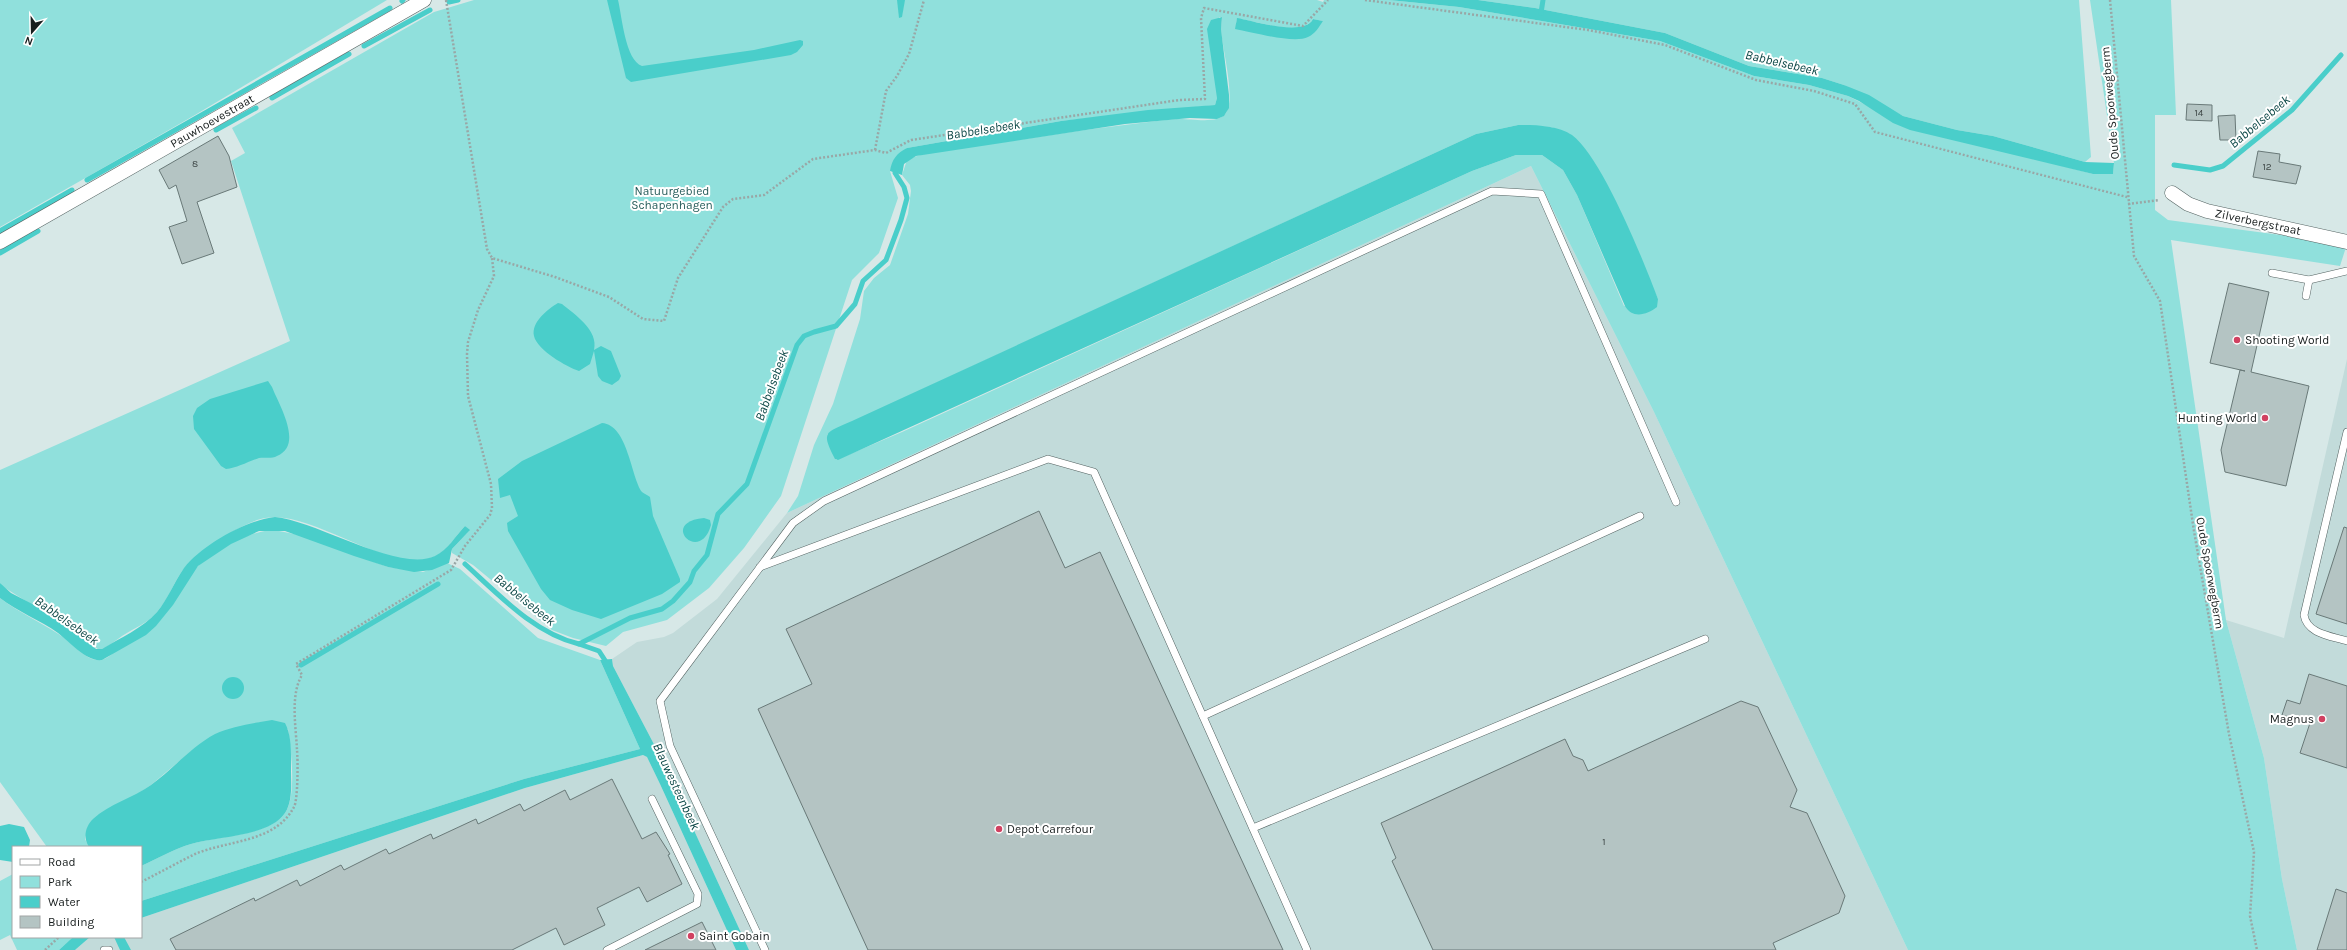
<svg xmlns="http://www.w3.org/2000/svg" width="2347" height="950" font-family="Karla,sans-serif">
  <rect width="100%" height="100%" fill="#d7e8e7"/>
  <g fill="#c2dbda">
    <path d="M1531 166 1654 412 1908 950H749L658 752 613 666 612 659 637 642 664 637 673 633 717 599 787 513Z"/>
    <path d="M2347 359V950H2297L2282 879 2264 758 2226 620 2284 638Z"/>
    <path d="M643 755 647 757 660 784 736 950H75L90 937H141V918L525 788Z"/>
  </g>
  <g fill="#90e0dc" fill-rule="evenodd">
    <path d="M0 0H387L195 115 0 227Z"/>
    <path d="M474 0H1317L1323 2 1324 0H1389L1459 7 1660 41 1754 76 1809 85 1848 96 1872 108 2017 154 2093 174H2113L2114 163 2090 0H2171L2176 115H2155V210L2168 220 2347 244 2340 266 2171 240 2226 620 2264 758 2282 879 2297 950H1908L1654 412 1531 166 787 513 798 496 814 445 833 404 860 319 864 291 874 278 890 265 908 214 911 191 910 185 902 175 907 160C931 149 964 148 990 144 1052 135 1114 125 1177 119 1189 118 1218 125 1226 113 1236 98 1222 48 1221 29 1221 25 1222 21 1222 17H1219L1217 98 1215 105 1061 121 907 148 890 171 898 198 879 253 852 280 781 496 744 548 709 588 667 620 623 632 606 646 573 638 552 630 473 565 452 553V549L469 531 465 526C456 535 448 550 436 556 392 578 314 509 265 518 245 521 199 551 186 566 174 580 169 599 157 612 147 624 134 628 122 636 115 641 107 648 99 650L62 619 29 603 2 586 0 583V470L290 341 231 161 245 153 232 128 434 12ZM1237 19C1256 20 1302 38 1313 19L1323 21 1293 39 1236 23ZM1518 125 1551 127 1570 134 1607 185 1658 299 1624 306 1577 195 1563 170 1542 155H1516L1472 171 902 432 836 460 827 435 830 432 1476 134Z"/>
    <path d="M1478 0H2079L2091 157 2085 162 1993 136 1957 130 1903 116 1844 85 1822 78 1749 66 1665 33 1535 8Z"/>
    <path d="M274 530 299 535 388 567 423 572 447 563 460 569 538 638 600 660 640 749 524 779 141 901V866C157 859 174 849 191 844 216 836 269 836 285 813 297 796 291 750 288 729L261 722 216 734 190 752 151 785 88 827 85 839 89 847H47L0 782V598C20 614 46 624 67 640 75 647 86 659 97 660 107 661 113 652 120 648 133 640 146 636 156 625 172 608 183 580 198 566 214 550 252 530 274 530Z"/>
    <path d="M13 874V937H73L59 950H17L10 935 0 940V881Z"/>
  </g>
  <g fill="#4aceca">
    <path d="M607 0H618C622 16 625 60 642 66L754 50 800 40 803 41V45L797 52 791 55 631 82 626 78Z"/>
    <path d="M897 0H905L902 17 899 18Z"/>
    <path d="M1389 0H1478L1535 8 1665 33 1749 66 1822 78 1844 85 1869 95 1903 116 1957 130 1993 136 2085 162 2114 163 2113 174H2093L1910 130 1893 123 1859 101 1848 96 1809 85 1754 76 1660 41 1459 7Z"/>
    <path d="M1222 17 1221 29 1229 95V108L1224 116 1217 119 1190 118 1125 124 916 156 904 164 902 175 890 171C892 159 897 153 907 148L1061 121 1148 110 1215 105 1217 98 1207 29 1211 20Z"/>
    <path d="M1237 18C1254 21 1304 37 1313 19L1323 21C1319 27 1315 34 1308 37 1294 44 1252 32 1235 29Z"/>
    <path d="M1518 125C1535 125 1557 125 1572 135 1602 157 1644 262 1658 299L1657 307C1647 315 1632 319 1625 306L1577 195 1563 170 1542 155H1516L1472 171 838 460 835 459C820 430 826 433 852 421L1476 134Z"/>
    <path d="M558 303 562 304C574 314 599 330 594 350L601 346 611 351 621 376 619 380 612 385 602 381 598 376 594 351 590 364 579 371C567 367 537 350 534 336 531 322 548 309 558 303Z"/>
    <path d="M268 381 272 387C279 405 304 445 277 456 272 459 264 457 259 458 247 462 237 468 226 469L221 466 194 429 193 416 197 408 210 399Z"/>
    <path d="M602 423C628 425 631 477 642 492 644 494 648 495 650 497L653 516 680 579V582L662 594 601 619 572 610 550 600 541 589 508 531 507 523 518 516 510 495 500 498 498 479 522 461Z"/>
    <path d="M275 517C317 521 399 573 435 556 448 550 456 535 465 526L470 530 452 549 449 563 432 570 414 572 388 567 354 556 285 531H259L231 544 198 566 173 605 156 626 146 635 102 660C86 662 70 642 58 633 40 620 18 612 0 598V583L11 593 69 623 96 649H102C120 638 143 628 157 612 168 599 174 582 184 568 202 545 246 520 275 517Z"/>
    <path d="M704 518 710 520 711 525C700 565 658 522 704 518Z"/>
    <path d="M612 659 613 666 658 752 749 950H736L660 784 647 757 643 755 525 788 141 918V901L524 779 640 749 600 660Z"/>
    <circle cx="233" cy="688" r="11"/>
    <path d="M272 720 285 723C292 736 291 754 291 768 291 782 293 801 285 813 269 837 217 836 191 844 174 849 157 859 141 866V847H89C83 838 85 827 93 819 109 804 133 798 151 785 173 769 191 747 215 734 232 726 254 723 272 720Z"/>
    <path d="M9 824 24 827 30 840 29 847H13V862L0 860V826Z"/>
    <path d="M73 937H90L75 950H59Z"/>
    <path d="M114 937H124L131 950H120Z"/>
  </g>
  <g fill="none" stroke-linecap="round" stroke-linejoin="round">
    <g stroke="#4aceca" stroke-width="5">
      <path d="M402 1 403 0"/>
      <path d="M449 2 458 0"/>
      <path d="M1541 13 1543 0"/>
      <path d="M364 46 430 10"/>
      <path d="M272 98 349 54"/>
      <path d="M216 130 256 108"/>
      <path d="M2174 165 2210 170 2223 166 2292 110 2341 55"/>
      <path d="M87 180 390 8"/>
      <path d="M0 231 72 190"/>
      <path d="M0 253 38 231"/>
      <path d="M465 564C499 595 534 633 579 644L630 618 662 609 673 601 690 582 694 571 707 555 718 514 747 484 797 345 804 336 814 332 836 326 855 304 863 281 886 260 901 220 907 198 904 187 895 173 896 167"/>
      <path d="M579 644 599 651 608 665"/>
      <path d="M301 665 438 584"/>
    </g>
  </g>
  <g fill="#b4c4c3" stroke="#697978">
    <path d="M2187 104 2212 105V121L2186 120Z"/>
    <path d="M2235 115 2236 140H2220L2218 116Z"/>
    <path d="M218 136 229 156 237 187 197 202 214 253 182 264 169 227 187 221 176 185 169 189 159 170Z"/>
    <path d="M2258 151 2280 154 2279 162 2301 166 2296 184 2253 177Z"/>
    <path d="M2229 283 2269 292 2251 372 2309 386 2286 486 2225 472 2221 450 2240 370 2245 371 2210 363Z"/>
    <path d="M1039 511 1065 568 1100 552 1283 950H868L758 709 812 684 786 629Z"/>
    <path d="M2344 527 2347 528V624L2316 614Z"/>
    <path d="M2309 674 2347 686V768L2300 753 2310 723 2282 715 2287 700 2300 704Z"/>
    <path d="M1741 701 1758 707 1797 790 1790 807 1807 813 1845 896 1839 913 1773 943 1776 950H1433L1392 861 1396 858 1381 823 1565 739 1573 756 1583 760 1588 771Z"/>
    <path d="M612 779 642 839 656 832 670 854 668 855 682 884 647 902 639 887 597 908 605 925 564 945 556 928 512 950H176L170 939 254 898 255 901 297 880 300 886 341 865 344 870 386 849 389 854 431 834 433 839 476 819 478 824 520 804 524 811 565 790 570 800Z"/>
    <path d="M2336 889 2347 893V950H2317Z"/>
    <path d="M702 922 716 950H645Z"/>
  </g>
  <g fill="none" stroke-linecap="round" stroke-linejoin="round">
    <defs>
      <g id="lane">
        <path d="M2272 273 2309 280"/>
        <path d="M2306 296 2309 280 2347 271"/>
        <path d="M2347 432 2304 615C2307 634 2331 636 2347 641"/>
        <path d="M760 567 1048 459 1094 472 1307 950"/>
        <path d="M1203 716 1640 516"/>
        <path d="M1253 828 1705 639"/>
        <path d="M104 950H109"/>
        <path d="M607 950 697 904 698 894 652 799"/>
        <path d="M765 950 670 746 660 701 793 523 824 501 1492 191 1541 194 1676 502"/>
      </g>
      <g id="street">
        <path d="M2172 193 2188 204 2207 211 2347 242"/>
        <path d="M0 242 424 0"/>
      </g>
    </defs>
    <use href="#lane" stroke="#546362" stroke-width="8"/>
    <use href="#street" stroke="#546362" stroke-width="15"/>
    <g stroke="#99a7a6" stroke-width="2.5" stroke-dasharray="2 2" stroke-linecap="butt">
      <path d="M446 0 487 249 492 258 555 277 609 297 643 319 664 321 678 278 723 207 733 199 764 195 813 159 875 150 886 153 911 140 1179 100 1205 99 1201 18 1204 8 1303 26 1328 0"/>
      <path d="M1365 0 1588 30 1665 45 1756 80 1814 91 1855 104 1875 132 2127 197"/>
      <path d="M2110 0 2134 256 2160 301 2194 531 2229 734 2254 852 2250 916 2257 950"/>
      <path d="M875 150 886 91 897 76 909 54 924 0"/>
      <path d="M2128 204 2159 200"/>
      <path d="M141 882C159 873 177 863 195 854 228 840 275 843 294 807 298 800 298 760 297 750 296 727 290 695 302 675L296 664 451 570 465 546 490 515 492 508 491 484 468 396 467 354 468 342 478 310 494 276 492 258"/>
      <path d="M45 950 59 937"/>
    </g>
    <use href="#lane" stroke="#fff" stroke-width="7"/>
    <use href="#street" stroke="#fff" stroke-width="14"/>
  </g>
  <g fill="#d14161" stroke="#fff" stroke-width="1.5">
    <circle cx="2237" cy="340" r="4"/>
    <circle cx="2265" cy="418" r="4"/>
    <circle cx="2322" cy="719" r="4"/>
    <circle cx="999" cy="829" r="4"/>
    <circle cx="691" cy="936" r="4"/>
  </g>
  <g text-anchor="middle" stroke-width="4" stroke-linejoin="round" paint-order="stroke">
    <g font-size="10" fill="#3e4746">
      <text x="2199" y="116">14</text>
      <text x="195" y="167">8</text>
      <text x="2267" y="170">12</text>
      <text x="1604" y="845">1</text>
    </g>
    <g font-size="12" fill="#171d1d" stroke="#fff">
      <text transform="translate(2110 103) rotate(-95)" y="4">Oude Spoorwegberm</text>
      <text transform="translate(212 121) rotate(-30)" y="4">Pauwhoevestraat</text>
      <text transform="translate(2258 222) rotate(12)" y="4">Zilverbergstraat</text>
      <text transform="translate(2210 573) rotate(80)" y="4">Oude Spoorwegberm</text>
    </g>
    <g font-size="12" fill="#275d5b" stroke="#fff">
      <text x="672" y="195">Natuurgebied<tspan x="672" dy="14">Schapenhagen</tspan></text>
    </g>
    <g font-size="12" fill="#171d1d" stroke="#fff" text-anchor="start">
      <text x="2245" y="344">Shooting World</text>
      <text x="2257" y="422" text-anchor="end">Hunting World</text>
      <text x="2314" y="723" text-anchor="end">Magnus</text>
      <text x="1007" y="833">Depot Carrefour</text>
      <text x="699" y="940">Saint Gobain</text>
    </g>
    <g font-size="13" font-style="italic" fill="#0d4847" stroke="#fff">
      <text transform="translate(1782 62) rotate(13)" y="5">Babbelsebeek</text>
      <text transform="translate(2259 121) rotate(-40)" y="5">Babbelsebeek</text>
      <text transform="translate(983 129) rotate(-9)" y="5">Babbelsebeek</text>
      <text transform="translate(771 385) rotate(-70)" y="5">Babbelsebeek</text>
      <text transform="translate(525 599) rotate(39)" y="5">Babbelsebeek</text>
      <text transform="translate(67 620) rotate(35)" y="5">Babbelsebeek</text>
      <text transform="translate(677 786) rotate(65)" y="5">Blauwesteenbeek</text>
    </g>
  </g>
  <rect x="12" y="846" width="130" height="92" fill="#ffffff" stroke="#a2a5a5"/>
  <rect x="20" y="859" width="20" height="6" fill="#ffffff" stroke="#a2a5a5"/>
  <text x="48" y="866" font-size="12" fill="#171d1d">Road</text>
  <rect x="20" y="876" width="20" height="12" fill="#90e0dc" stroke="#a2a5a5"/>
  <text x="48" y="886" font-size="12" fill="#171d1d">Park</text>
  <rect x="20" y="896" width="20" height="12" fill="#4aceca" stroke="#a2a5a5"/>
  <text x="48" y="906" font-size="12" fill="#171d1d">Water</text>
  <rect x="20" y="916" width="20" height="12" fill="#b4c4c3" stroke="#a2a5a5"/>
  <text x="48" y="926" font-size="12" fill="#171d1d">Building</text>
  <g transform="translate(32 32) rotate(200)" stroke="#ffffff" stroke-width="3" paint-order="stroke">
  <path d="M0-3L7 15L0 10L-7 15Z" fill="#171d1d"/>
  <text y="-6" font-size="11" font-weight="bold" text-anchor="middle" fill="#171d1d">N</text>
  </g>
</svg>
